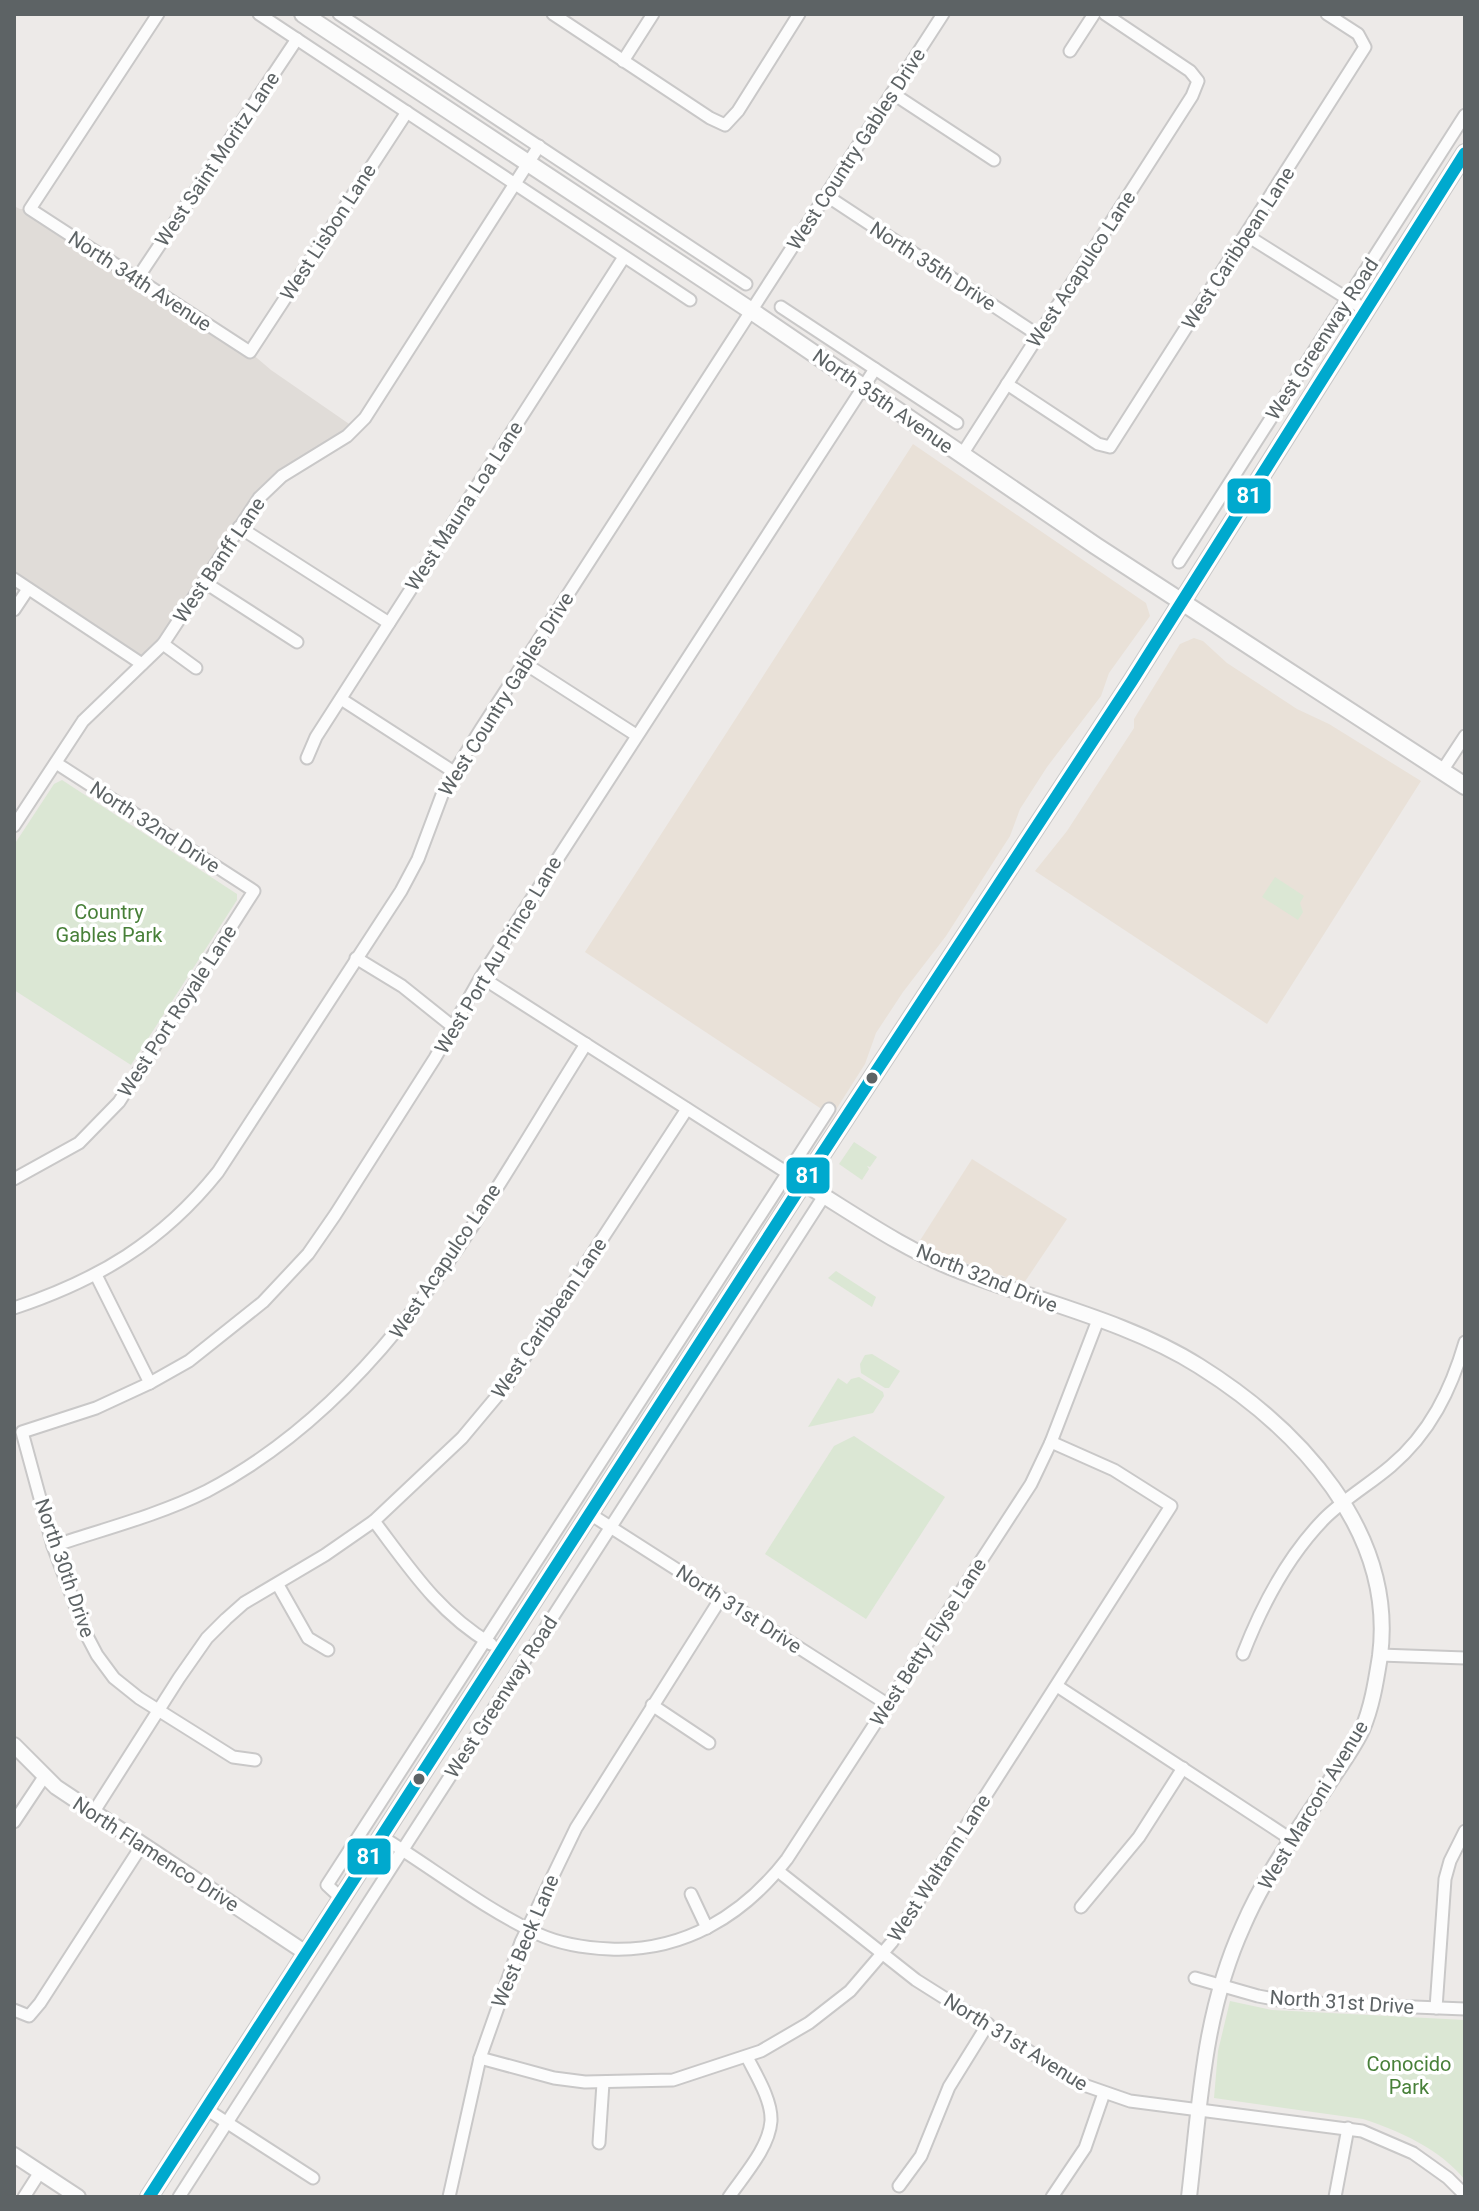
<svg xmlns="http://www.w3.org/2000/svg" width="1479" height="2211" font-family="Roboto,sans-serif">
  <rect width="100%" height="100%" fill="#edeae8"/>
  <g fill="#e9e1d8">
    <path d="M913 444 1146 603 1150 616 1109 673 1101 696 1047 767 1020 809 1010 836 946 936 903 992 876 1033 865 1064 832 1116 585 952Z"/>
    <path d="M1194 638 1203 641 1227 663 1297 709 1329 724 1421 781 1267 1024 1035 871 1067 831 1134 728V719L1180 644Z"/>
    <path d="M972 1159 1067 1219 1024 1283 957 1260 919 1242Z"/>
  </g>
  <path fill="#e0dcd8" d="M14 206 20 209H30L250 352 271 370 355 428 270 486 204 582 142 664 14 579Z"/>
  <g fill="#dbe7d4">
    <path d="M62 780 237 894V900L131 1065 14 990V845L54 784Z"/>
    <path d="M1275 877 1304 896 1300 903 1303 912 1298 920 1262 897Z"/>
    <path d="M854 1142 877 1157 870 1167 867 1166 869 1169 862 1180 839 1164Z"/>
    <path d="M836 1271 876 1297 872 1307 828 1278Z"/>
    <path d="M872 1354 900 1371 889 1388H885L861 1373 860 1364 865 1355Z"/>
    <path d="M859 1377 883 1392 884 1396 873 1413 808 1427 838 1378 847 1384 851 1379Z"/>
    <path d="M854 1436 945 1497 866 1619 765 1554 834 1446Z"/>
    <path d="M1230 2001 1272 2010 1465 2020V2180C1440 2149 1400 2131 1363 2119L1214 2098 1218 2051Z"/>
  </g>
  <g fill="none" stroke-linecap="round" stroke-linejoin="round">
    <defs>
      <g id="minor">
        <path d="M158 14 30 209 250 352 407 112"/>
        <path d="M259 14 690 300"/>
        <path d="M339 14 746 284"/>
        <path d="M553 14 710 118 725 125 738 111 799 14"/>
        <path d="M1070 51 1094 14"/>
        <path d="M623 61 653 14"/>
        <path d="M892 93 994 160"/>
        <path d="M827 196 1038 335"/>
        <path d="M1246 235 1367 311"/>
        <path d="M137 279 297 39"/>
        <path d="M781 307 957 423"/>
        <path d="M1007 384 1098 444 1110 447 1365 47 1358 34 1327 14"/>
        <path d="M961 456 1192 96 1198 81 1190 71 1105 14"/>
        <path d="M239 527 389 623"/>
        <path d="M1179 562 1465 115"/>
        <path d="M14 579 142 664"/>
        <path d="M204 582 297 642"/>
        <path d="M14 610 28 589"/>
        <path d="M163 644 196 668"/>
        <path d="M524 663 636 735"/>
        <path d="M341 699 454 772"/>
        <path d="M307 758 316 737 624 257"/>
        <path d="M1442 771 1465 736"/>
        <path d="M14 826 83 721 163 644 259 498 282 476 347 436 365 418 539 146"/>
        <path d="M356 958 402 986 452 1026"/>
        <path d="M481 977 803 1183"/>
        <path d="M14 1179 79 1143 119 1102 254 891 56 763"/>
        <path d="M96 1275 150 1383"/>
        <path d="M14 1308C98 1280 162 1242 218 1172L401 891 418 859 445 787 481 729 943 14"/>
        <path d="M590 1514 887 1704"/>
        <path d="M374 1521C411 1570 438 1612 491 1644"/>
        <path d="M53 1546C104 1529 159 1515 207 1491 388 1396 481 1210 586 1044"/>
        <path d="M278 1585 308 1638 328 1650"/>
        <path d="M1243 1654C1262 1605 1287 1557 1324 1519 1344 1499 1370 1484 1391 1466 1430 1433 1451 1390 1465 1342"/>
        <path d="M1380 1655 1465 1658"/>
        <path d="M1057 1686 1292 1840"/>
        <path d="M652 1705 709 1743"/>
        <path d="M255 1760 233 1757 139 1698 114 1678 97 1655 86 1634 53 1546 22 1432 96 1408 150 1383 189 1361 263 1302 308 1254 335 1215 435 1058 481 977 875 369"/>
        <path d="M93 1813 179 1678 207 1638 226 1619 244 1603 325 1555 374 1521 462 1438 508 1383 687 1109"/>
        <path d="M14 1822 44 1777"/>
        <path d="M382 1837C434 1869 483 1908 538 1934 560 1944 586 1948 610 1949 683 1952 743 1916 787 1859L1031 1484 1051 1442 1098 1320"/>
        <path d="M778 1871 916 1980 1081 2084 1130 2101 1362 2131 1413 2153 1448 2178 1465 2195"/>
        <path d="M691 1894 707 1928"/>
        <path d="M341 1898 327 1885 829 1109"/>
        <path d="M1081 1907 1139 1837 1183 1768"/>
        <path d="M1195 1978 1258 1996 1289 2002 1465 2009"/>
        <path d="M1436 2008 1445 1879 1450 1861 1465 1831"/>
        <path d="M14 2010 29 2016 40 2003 142 1845"/>
        <path d="M480 2058 554 2078 585 2082 673 2080 761 2051 809 2023 850 1991 892 1942 1171 1506 1114 1470 1051 1442"/>
        <path d="M206 2109 313 2178"/>
        <path d="M599 2143 603 2083"/>
        <path d="M899 2186 921 2156 949 2087 988 2024"/>
        <path d="M24 2197 40 2172"/>
        <path d="M179 2197 824 1196"/>
        <path d="M449 2197 480 2058 521 1942 576 1828 721 1598"/>
        <path d="M729 2197C744 2175 769 2148 771 2121 772 2100 756 2075 747 2057"/>
        <path d="M1052 2197 1085 2148 1104 2093"/>
        <path d="M1335 2197 1348 2128"/>
      </g>
      <g id="tertiary">
        <path d="M803 1183C854 1214 904 1250 960 1271 1037 1301 1130 1322 1199 1366 1298 1428 1396 1531 1380 1656 1376 1681 1372 1707 1362 1730 1352 1751 1337 1770 1325 1789 1296 1833 1264 1877 1243 1926 1203 2014 1200 2103 1189 2197"/>
        <path d="M14 1745 56 1787 306 1953"/>
        <path d="M14 2155 78 2197"/>
      </g>
      <g id="secondary">
        <path d="M303 14 753 312 1096 546 1465 786"/>
        <path d="M149 2197 803 1183 1132 681 1465 153"/>
      </g>
    </defs>
    <use href="#minor" stroke="#c9c8c8" stroke-width="15"/>
    <use href="#tertiary" stroke="#c9c8c8" stroke-width="18"/>
    <use href="#secondary" stroke="#c9c8c8" stroke-width="20"/>
    <use href="#minor" stroke="#fcfcfc" stroke-width="11"/>
    <use href="#tertiary" stroke="#fcfcfc" stroke-width="14"/>
    <use href="#secondary" stroke="#fcfcfc" stroke-width="16"/>
    <defs>
      <path id="bus-1" d="M149 2197 803 1183 1132 681 1465 153"/>
    </defs>
    <use href="#bus-1" stroke="#fff" stroke-width="18"/>
    <use href="#bus-1" stroke="#00a9ce" stroke-width="12"/>
  </g>
  <g fill="#5d6365" stroke="#fff" stroke-width="3">
    <circle cx="872" cy="1078" r="7"/>
    <circle cx="419" cy="1779" r="7"/>
  </g>
  <g text-anchor="middle" stroke-width="7" stroke-linejoin="round" paint-order="stroke">
    <g font-size="20" fill="#5d6365" stroke="#fff">
      <text transform="translate(856 149) rotate(-57)" y="7">West Country Gables Drive</text>
      <text transform="translate(217 159) rotate(-56)" y="7">West Saint Moritz Lane</text>
      <text transform="translate(328 232) rotate(-57)" y="7">West Lisbon Lane</text>
      <text transform="translate(1238 248) rotate(-57)" y="7">West Caribbean Lane</text>
      <text transform="translate(933 266) rotate(33)" y="7">North 35th Drive</text>
      <text transform="translate(1081 269) rotate(-57)" y="7">West Acapulco Lane</text>
      <text transform="translate(140 281) rotate(33)" y="7">North 34th Avenue</text>
      <text transform="translate(1322 339) rotate(-57)" y="7">West Greenway Road</text>
      <text transform="translate(883 401) rotate(35)" y="7">North 35th Avenue</text>
      <text transform="translate(464 506) rotate(-57)" y="7">West Mauna Loa Lane</text>
      <text transform="translate(219 560) rotate(-56)" y="7">West Banff Lane</text>
      <text transform="translate(506 694) rotate(-58)" y="7">West Country Gables Drive</text>
      <text transform="translate(155 827) rotate(33)" y="7">North 32nd Drive</text>
      <text transform="translate(498 955) rotate(-59)" y="7">West Port Au Prince Lane</text>
      <text transform="translate(177 1011) rotate(-57)" y="7">West Port Royale Lane</text>
      <text transform="translate(445 1261) rotate(-56)" y="7">West Acapulco Lane</text>
      <text transform="translate(987 1278) rotate(22)" y="7">North 32nd Drive</text>
      <text transform="translate(549 1318) rotate(-56)" y="7">West Caribbean Lane</text>
      <text transform="translate(65 1568) rotate(71)" y="7">North 30th Drive</text>
      <text transform="translate(739 1609) rotate(33)" y="7">North 31st Drive</text>
      <text transform="translate(928 1642) rotate(-57)" y="7">West Betty Elyse Lane</text>
      <text transform="translate(501 1697) rotate(-57)" y="7">West Greenway Road</text>
      <text transform="translate(1313 1805) rotate(-59)" y="7">West Marconi Avenue</text>
      <text transform="translate(156 1854) rotate(33)" y="7">North Flamenco Drive</text>
      <text transform="translate(939 1868) rotate(-57)" y="7">West Waltann Lane</text>
      <text transform="translate(525 1941) rotate(-67)" y="7">West Beck Lane</text>
      <text transform="translate(1342 2002) rotate(4)" y="7">North 31st Drive</text>
      <text transform="translate(1016 2042) rotate(32)" y="7">North 31st Avenue</text>
    </g>
    <g font-size="20" fill="#488039" stroke="#fff">
      <text x="109" y="919">Country<tspan x="109" dy="23">Gables Park</tspan></text>
      <text x="1409" y="2071">Conocido<tspan x="1409" dy="23">Park</tspan></text>
    </g>
  </g>
  <g stroke="#fff" stroke-width="3">
    <rect x="1226" y="477" width="46" height="38" rx="8" fill="#00a9ce"/>
    <rect x="785" y="1156" width="46" height="39" rx="8" fill="#00a9ce"/>
    <rect x="346" y="1837" width="46" height="39" rx="8" fill="#00a9ce"/>
  </g>
  <g font-size="22" text-anchor="middle" font-weight="bold" fill="#fff">
    <text x="1249" y="503">81</text>
    <text x="808" y="1183">81</text>
    <text x="369" y="1864">81</text>
  </g>
  <rect width="1479" height="2211" fill="none" stroke="#5d6365" stroke-width="32"/>
</svg>
